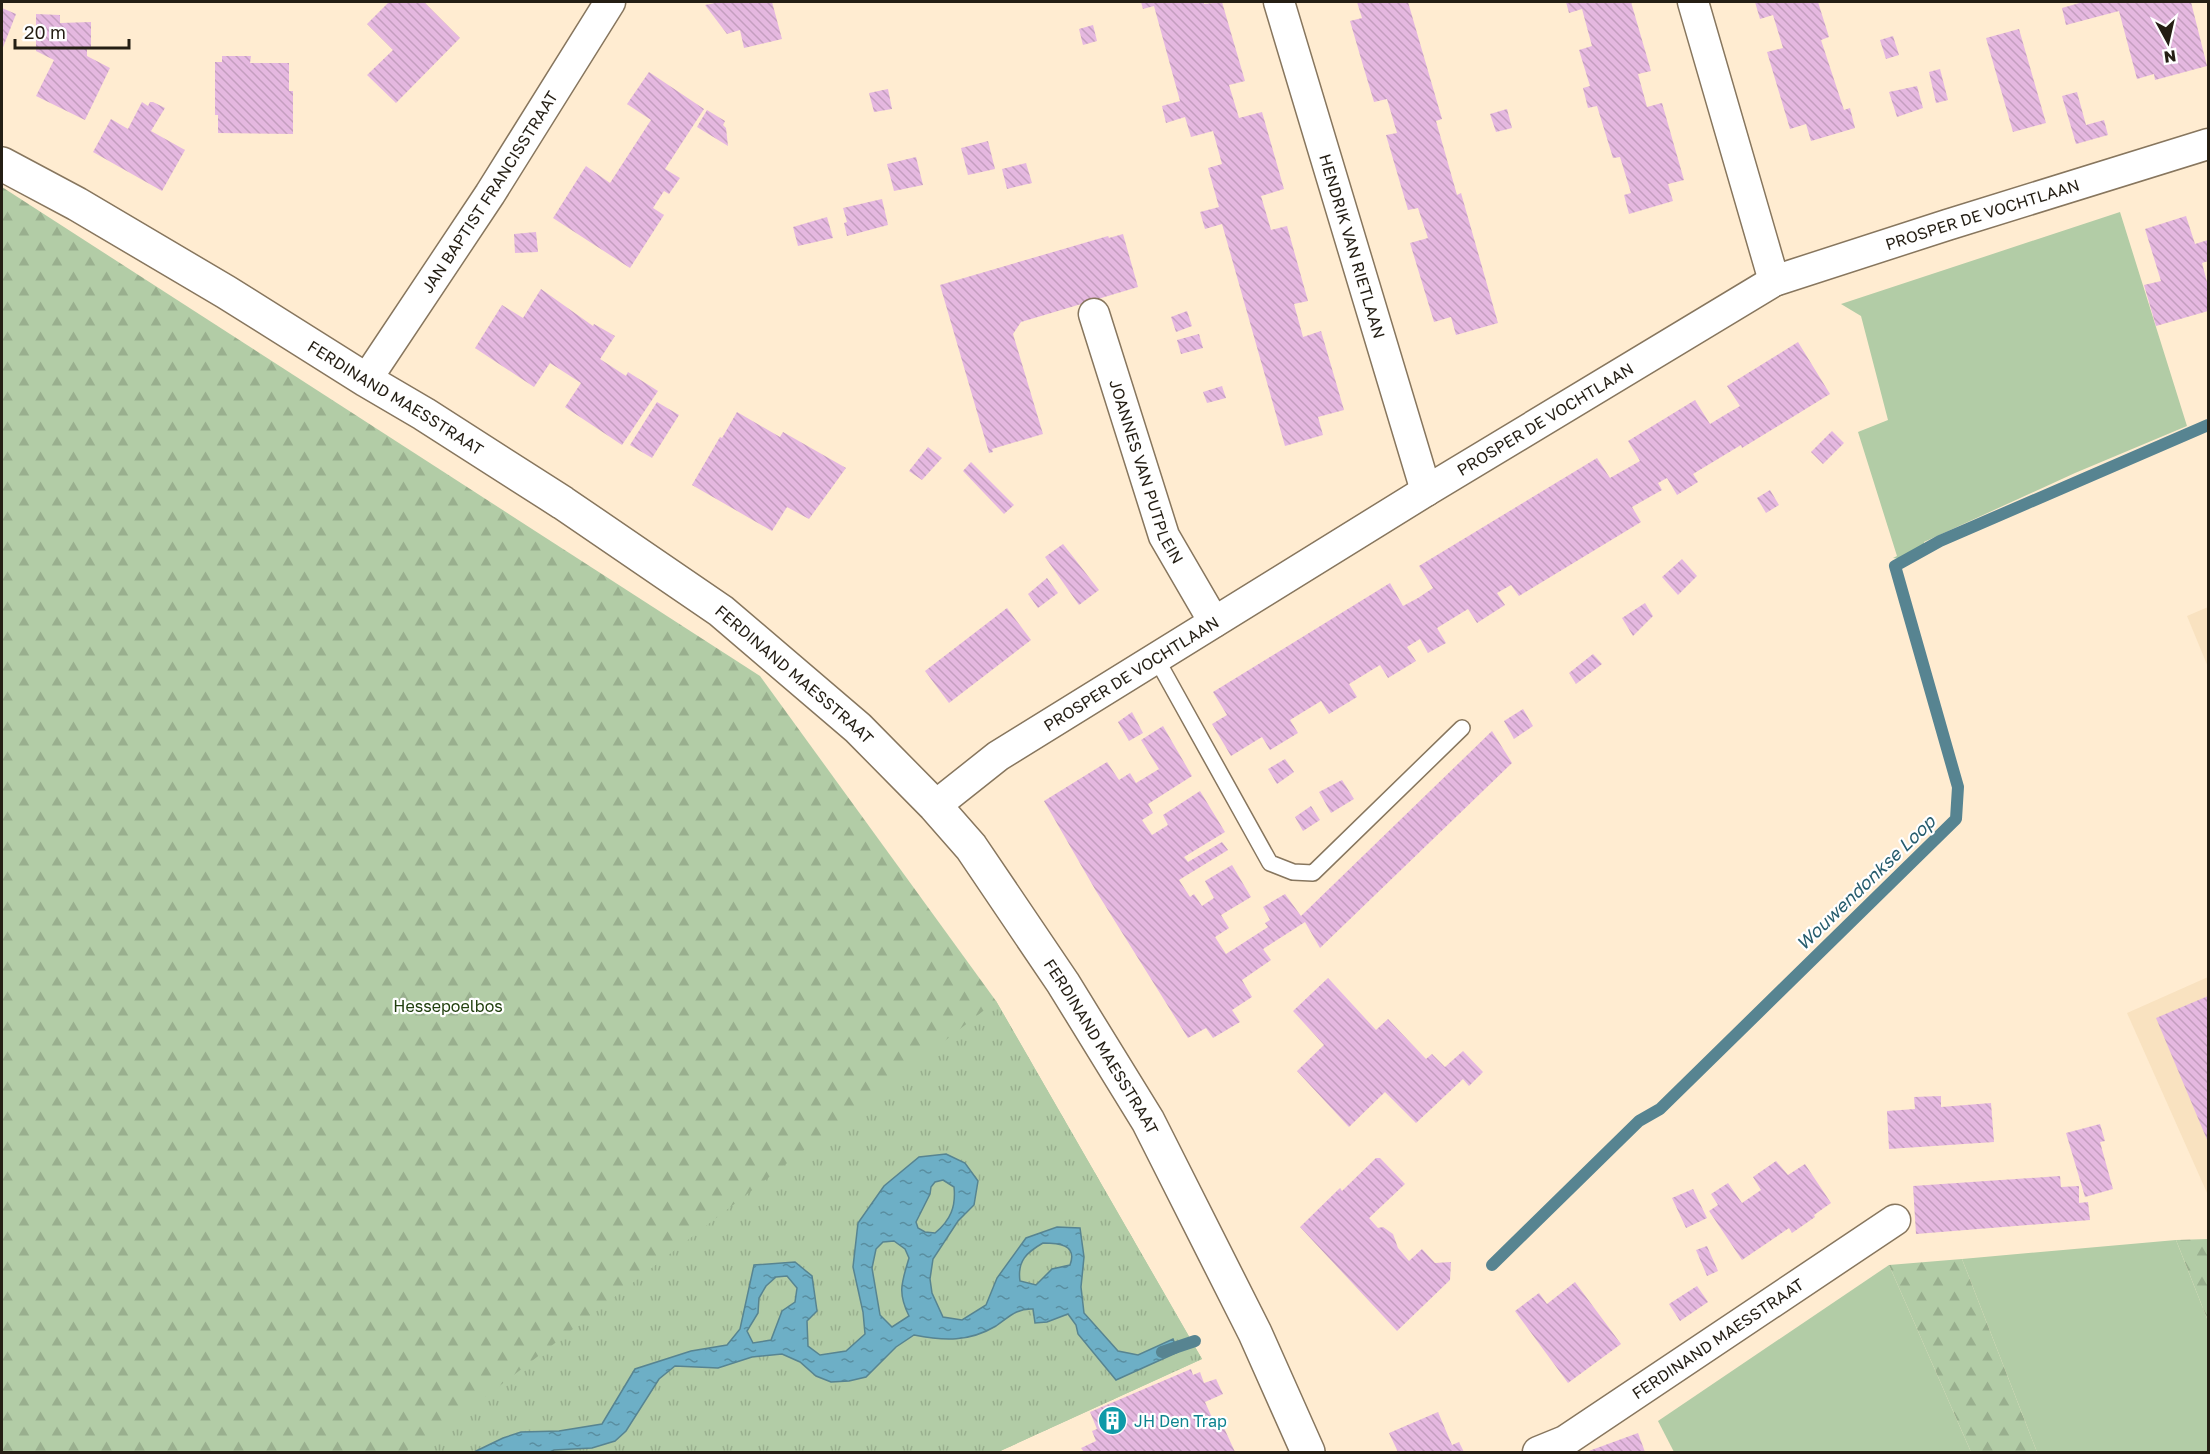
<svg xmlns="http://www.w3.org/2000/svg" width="2210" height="1454" font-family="'Golos Text',sans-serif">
  <defs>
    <pattern id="forest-firs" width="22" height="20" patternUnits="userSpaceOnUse" patternTransform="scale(1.5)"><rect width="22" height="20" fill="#b2cca6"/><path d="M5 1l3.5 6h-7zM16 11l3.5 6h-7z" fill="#99af8e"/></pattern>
    <pattern id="park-tufts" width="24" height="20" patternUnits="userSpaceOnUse" patternTransform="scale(1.5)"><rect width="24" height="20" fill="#b2cca6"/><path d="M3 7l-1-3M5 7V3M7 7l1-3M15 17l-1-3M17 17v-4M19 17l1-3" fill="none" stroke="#99af8e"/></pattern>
    <pattern id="water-ripples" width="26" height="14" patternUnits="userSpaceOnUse" patternTransform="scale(1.5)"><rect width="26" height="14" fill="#6dafc6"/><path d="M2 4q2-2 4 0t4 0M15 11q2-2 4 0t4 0" fill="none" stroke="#598ea0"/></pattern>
    <pattern id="building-back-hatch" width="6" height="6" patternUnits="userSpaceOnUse" patternTransform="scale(1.5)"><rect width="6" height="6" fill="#e5b8e0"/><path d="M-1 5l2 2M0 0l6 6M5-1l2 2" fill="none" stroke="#c49ebf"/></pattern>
  </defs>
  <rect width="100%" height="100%" fill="#ffecd1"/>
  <g fill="#f9e2c0">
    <path d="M2208 607V667L2187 616Z"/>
    <path d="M2208 977V1195L2127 1013Z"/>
  </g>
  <g fill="#b2cca6">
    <path d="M2120 212 2187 426 2075 473 1924 542V549L1901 559 1893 558 1897 556 1858 432 1888 420 1861 316 1841 304Z"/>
    <path d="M2176 1240 2208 1321V1452H2037L1962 1259Z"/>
    <path d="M1889 1265 1971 1452H1674L1658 1421Z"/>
  </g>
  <g fill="url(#forest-firs)">
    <path d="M2 187 760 676 996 1001 1202 1359 998 1452H2Z"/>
    <path d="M2208 1239V1321L2176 1240Z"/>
    <path d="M1962 1259 2037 1452H1971L1889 1265Z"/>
  </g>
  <path fill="url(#park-tufts)" d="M996 1001 1202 1359 998 1452H404L484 1398Z"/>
  <path fill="url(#water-ripples)" stroke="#578491" stroke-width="1.5" fill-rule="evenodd" d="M946 1154 965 1163 978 1181 974 1205 958 1221 933 1259 930 1279 932 1293 943 1317 962 1320 986 1305 997 1278 1026 1238 1057 1227 1080 1228 1084 1257 1081 1287 1084 1313 1118 1351 1138 1355 1173 1339 1178 1352 1116 1380 1078 1334 1076 1325 1068 1314 1047 1322 1035 1323 1033 1309C1017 1308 1009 1317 996 1326 969 1342 944 1341 914 1335L896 1347 866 1377 849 1381 831 1382 816 1376 800 1362 782 1354 752 1357 718 1368 675 1366 659 1379 626 1431 615 1441 592 1448 554 1450 550 1452H474L503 1438 521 1432 559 1431 602 1424 635 1369 691 1351 727 1345 740 1329 754 1265 795 1262 812 1276 817 1311 807 1321 808 1346 820 1355 846 1351 865 1334 863 1312 853 1267 858 1223 884 1186 919 1157ZM943 1180 954 1187C956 1206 951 1220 935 1233L925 1232 918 1228 916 1222 930 1194 931 1187 935 1182ZM894 1241 905 1249 909 1258C902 1282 897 1292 909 1316L892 1327 880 1315 872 1268 876 1249 883 1242ZM1043 1243C1057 1243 1078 1244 1070 1265L1052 1269 1036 1285 1020 1281C1017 1261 1027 1252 1043 1243ZM776 1277 787 1276 797 1288 795 1302 782 1311 771 1340 753 1343 747 1331 758 1313 759 1298 766 1286Z"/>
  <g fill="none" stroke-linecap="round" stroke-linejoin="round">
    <g stroke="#578491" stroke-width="12">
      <path d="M1492 1265 1639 1121 1660 1109 1956 819 1958 787 1895 566 1940 541 2208 425"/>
      <path d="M1162 1352 1195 1341"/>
    </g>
  </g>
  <g fill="url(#building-back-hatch)">
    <path d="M389 2H424L460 38 396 103 367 75 393 50 367 24Z"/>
    <path d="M720 2H772L782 39 744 48 740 30 727 34 705 5Z"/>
    <path d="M1141 2H1204V4L1222 2 1245 81 1229 85 1239 118 1262 112 1284 189 1261 196 1271 230 1287 226 1308 301 1294 304 1303 337 1321 331 1344 410 1318 417 1323 435 1285 446 1222 224 1205 229 1200 212 1219 207 1208 168 1222 164 1213 131 1191 137 1185 117 1166 123 1162 106 1180 101 1154 6 1143 9Z"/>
    <path d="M1357 2H1408L1442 119 1436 121 1457 195 1461 193 1498 323 1456 335 1451 317 1434 322 1410 243 1428 238 1418 208 1408 210 1396 169 1386 135 1397 133 1387 99 1374 102 1362 62 1350 21 1362 18Z"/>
    <path d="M1566 2H1631L1651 71 1638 74 1647 107 1662 103 1684 180 1668 184 1673 201 1629 214 1624 195 1631 193 1620 157 1613 158 1597 106 1588 108 1583 88 1590 86 1579 50 1592 46 1582 9 1569 13Z"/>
    <path d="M1755 2H1818L1829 37 1821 40 1844 110 1850 108 1855 128 1811 141 1806 124 1790 129 1767 52 1783 48 1773 15 1760 19Z"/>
    <path d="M2083 2H2191L2207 66 2155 80 2154 74 2137 79 2119 11 2066 25 2062 8Z"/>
    <path d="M2 8 16 14 2 50Z"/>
    <path d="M36 14 60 15V23L91 22V49H87V56L110 68 85 120 36 96 54 60 36 51Z"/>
    <path d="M1093 25 1097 41 1083 45 1079 29Z"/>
    <path d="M2019 29 2046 123 2013 132 1986 38Z"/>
    <path d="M1893 36 1899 55 1886 59 1880 40Z"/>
    <path d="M222 56H251L250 63H289V91H293V134L218 133V115H215V62H222Z"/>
    <path d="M1940 69 1948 100 1936 103 1929 72Z"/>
    <path d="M649 72 704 109 665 169 680 178 669 194 664 191 653 208 664 215 630 268 553 218 586 166 610 183 651 120 627 104Z"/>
    <path d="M1917 86 1923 108 1897 117 1889 92Z"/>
    <path d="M888 89 892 109 874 112 869 93Z"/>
    <path d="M2077 92 2086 125 2104 120 2108 135 2076 144 2062 96Z"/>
    <path d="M142 102 148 106 150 102H153L165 108 151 131 185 150 162 191 93 152 111 119 128 129Z"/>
    <path d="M1507 109 1512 128 1496 132 1490 114Z"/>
    <path d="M707 110 725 121 723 125 726 128 728 146 697 127Z"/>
    <path d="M988 141 995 169 968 175 961 148Z"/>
    <path d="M916 157 923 185 894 191 887 164Z"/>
    <path d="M1026 163 1032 183 1007 189 1002 169Z"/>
    <path d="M882 199 888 225 847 236 844 223 847 222 843 208Z"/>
    <path d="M2186 216 2195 244 2208 240V261L2202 263 2208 286V311L2156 326 2144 285 2161 281 2145 229Z"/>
    <path d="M827 217 833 238 798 246 793 227Z"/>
    <path d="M536 232 538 252 515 253 514 234Z"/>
    <path d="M1123 234 1138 287 1021 322 1013 334 1043 434 992 449 993 452 989 453 940 285 1108 236 1109 238Z"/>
    <path d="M541 289 593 326 594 324 615 336 600 359 626 376 628 372 658 391 622 445 565 407 581 383 550 363 534 387 475 348 502 305 523 318Z"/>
    <path d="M1187 311 1192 326 1176 332 1171 317Z"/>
    <path d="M1199 334 1203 348 1181 354 1177 340Z"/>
    <path d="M1798 342 1830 394 1742 448 1741 445 1693 474 1698 482 1677 495 1667 478 1658 483 1662 490 1632 507 1641 522 1519 596 1511 585 1497 593 1505 605 1477 623 1468 609 1437 628 1446 643 1428 653 1420 639 1407 647 1416 661 1388 678 1380 665 1349 684 1357 697 1329 714 1321 701 1290 720 1298 733 1270 750 1262 737 1231 756 1212 724 1227 715 1213 692 1390 583 1403 606 1418 598 1433 588 1419 566 1597 458 1610 478 1640 461 1628 441 1695 400 1710 424 1723 416 1740 406 1727 386Z"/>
    <path d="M1222 386 1226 398 1207 403 1203 392Z"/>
    <path d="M657 402 679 415 652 458 630 445Z"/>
    <path d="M737 412 780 437 783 432 846 468 809 519 787 507 772 531 692 485 720 437 722 438Z"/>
    <path d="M1832 431 1844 443 1823 464 1811 452Z"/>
    <path d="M928 447 942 458 922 480 909 471Z"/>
    <path d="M971 462 1014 505 1004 514 963 471Z"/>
    <path d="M1770 490 1779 505 1766 513 1757 498Z"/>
    <path d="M1063 544 1099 590 1079 605 1045 557Z"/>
    <path d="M1682 559 1697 576 1678 595 1662 577Z"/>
    <path d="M1047 578 1058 593 1038 608 1028 594Z"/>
    <path d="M1645 603 1653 616 1633 636 1622 618Z"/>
    <path d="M1007 608 1031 640 949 703 925 671Z"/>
    <path d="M1593 654 1602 664 1576 684 1569 673Z"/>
    <path d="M1523 709 1533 726 1514 739 1504 721Z"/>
    <path d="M1132 712 1143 733 1129 741 1118 722Z"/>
    <path d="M1163 726 1192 776 1148 804 1153 813 1142 820 1152 835 1168 825 1163 815 1200 791 1225 832 1184 857 1188 862 1222 842 1228 850 1179 880 1190 897 1194 894 1202 906 1214 898 1205 881 1232 865 1251 897 1221 915 1229 928 1215 937 1226 954 1268 927 1265 923 1270 920 1263 907 1285 894 1301 916 1492 731 1512 763 1320 948 1305 922 1263 949 1271 960 1242 980 1252 997 1232 1010 1240 1022 1213 1038 1206 1028 1188 1038 1096 891 1044 801 1107 762 1119 780 1130 773 1136 783 1159 769 1141 740Z"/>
    <path d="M1285 759 1294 772 1277 784 1268 769Z"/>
    <path d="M1342 780 1354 799 1331 813 1319 792Z"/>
    <path d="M1311 806 1320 820 1303 831 1295 817Z"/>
    <path d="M1328 978 1376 1030 1388 1019 1426 1059 1432 1054 1445 1067 1463 1051 1483 1072 1469 1086 1463 1079 1416 1123 1385 1092 1349 1127 1297 1071 1324 1045 1293 1011Z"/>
    <path d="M2208 996V1142L2156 1018Z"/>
    <path d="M1941 1096V1107L1991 1103 1994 1142 1889 1149 1887 1111 1915 1109 1914 1097Z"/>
    <path d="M2100 1124 2105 1141 2100 1142 2113 1189 2085 1197 2066 1133Z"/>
    <path d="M1376 1158H1380L1405 1184 1369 1218 1378 1228 1383 1227 1393 1234 1398 1248 1409 1261 1422 1249 1435 1263 1451 1262 1450 1280 1397 1331 1300 1227 1340 1188 1342 1191Z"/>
    <path d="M1776 1161 1788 1175 1805 1164 1831 1203 1814 1215 1815 1217 1792 1233 1789 1228 1742 1260 1709 1211 1718 1205 1711 1194 1728 1183 1742 1203 1761 1190 1753 1177Z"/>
    <path d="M2060 1176 2061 1187 2079 1186V1203L2088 1202 2090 1220 1916 1234 1913 1186Z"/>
    <path d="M1693 1189 1707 1218 1686 1228 1672 1198Z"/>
    <path d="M1707 1246 1718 1271 1707 1276 1696 1250Z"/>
    <path d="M1575 1282 1621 1344 1568 1383 1515 1311 1539 1293 1547 1304Z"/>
    <path d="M1697 1286 1708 1302 1680 1321 1669 1304Z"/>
    <path d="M1191 1369 1193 1375 1200 1372 1204 1383 1216 1379 1223 1394 1205 1402 1214 1422 1220 1419 1235 1452H1084L1081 1448 1096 1441 1092 1431 1097 1429 1090 1412Z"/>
    <path d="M1438 1412 1452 1445 1459 1442 1464 1452H1398L1389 1433Z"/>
    <path d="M1638 1433 1645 1452H1586Z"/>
  </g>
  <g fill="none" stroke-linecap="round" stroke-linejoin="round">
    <defs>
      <path id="service" d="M1156 658 1270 863 1293 872 1313 873 1462 728"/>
      <g id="minor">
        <path id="s1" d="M1279 2 1426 491"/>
        <path d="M1693 2 1774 281"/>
        <path id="s2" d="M1094 314 1164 536 1214 622"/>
        <path id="s3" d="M366 380 490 194 610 2"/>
        <path id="s4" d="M935 806 998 756 1426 491 1774 281 1947 225 2208 144"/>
        <path id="s5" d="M1538 1452 1565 1441 1895 1220"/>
      </g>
      <g id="tertiary">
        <path id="s6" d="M2 164 77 204 226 292 366 380 424 414 563 503 721 611 858 728 935 806 971 847 1063 983 1148 1121 1255 1333 1308 1452"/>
      </g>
    </defs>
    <use href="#service" stroke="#87765e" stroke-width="18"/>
    <use href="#minor" stroke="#87765e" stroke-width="33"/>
    <use href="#tertiary" stroke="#87765e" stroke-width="36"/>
    <use href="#service" stroke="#fff" stroke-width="15"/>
    <use href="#minor" stroke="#fff" stroke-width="30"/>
    <use href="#tertiary" stroke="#fff" stroke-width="33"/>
  </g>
  <defs>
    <symbol id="building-disc" viewBox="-11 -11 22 22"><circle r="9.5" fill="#0f9aa8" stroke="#fff"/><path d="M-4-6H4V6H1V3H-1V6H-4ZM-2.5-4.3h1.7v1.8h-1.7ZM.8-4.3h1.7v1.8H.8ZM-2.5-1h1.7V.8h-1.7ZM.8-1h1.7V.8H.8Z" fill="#fff"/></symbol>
  </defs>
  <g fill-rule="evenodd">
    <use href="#building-disc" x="1096" y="1404" width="33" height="33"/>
  </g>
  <g text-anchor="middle" stroke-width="4.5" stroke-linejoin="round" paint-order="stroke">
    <g font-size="16" fill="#241e14" stroke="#fff">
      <text dy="6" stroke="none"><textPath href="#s3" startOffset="225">JAN BAPTIST FRANCISSTRAAT</textPath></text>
      <text dy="6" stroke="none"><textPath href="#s4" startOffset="1209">PROSPER DE VOCHTLAAN</textPath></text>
      <text dy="6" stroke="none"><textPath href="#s1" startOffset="255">HENDRIK VAN RIETLAAN</textPath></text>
      <text dy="6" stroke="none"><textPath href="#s6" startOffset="458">FERDINAND MAESSTRAAT</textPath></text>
      <text dy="6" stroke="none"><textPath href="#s4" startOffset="723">PROSPER DE VOCHTLAAN</textPath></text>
      <text dy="6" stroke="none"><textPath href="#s2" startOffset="166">JOANNES VAN PUTPLEIN</textPath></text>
      <text dy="6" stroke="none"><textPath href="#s4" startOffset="237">PROSPER DE VOCHTLAAN</textPath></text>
      <text dy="6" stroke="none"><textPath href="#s6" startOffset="944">FERDINAND MAESSTRAAT</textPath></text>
      <text dy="6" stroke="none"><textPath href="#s6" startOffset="1430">FERDINAND MAESSTRAAT</textPath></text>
      <text dy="6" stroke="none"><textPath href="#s5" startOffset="213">FERDINAND MAESSTRAAT</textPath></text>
    </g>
    <g font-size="16" fill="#203f0e" stroke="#fff">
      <text x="448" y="1012">Hessepoelbos</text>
    </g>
    <g font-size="16" fill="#0d838f" stroke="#fff" text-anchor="start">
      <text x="1134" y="1427">JH Den Trap</text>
    </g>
    <g font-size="18" font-style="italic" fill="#265c6d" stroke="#fff">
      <text transform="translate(1866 883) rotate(-44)" y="6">Wouwendonkse Loop</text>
    </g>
  </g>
  <rect width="2210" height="1454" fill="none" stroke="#241e14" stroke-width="6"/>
  <g transform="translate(2168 42) rotate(172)" stroke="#ffffff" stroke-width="4.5" paint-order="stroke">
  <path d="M0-4.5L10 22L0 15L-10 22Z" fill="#241e14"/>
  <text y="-9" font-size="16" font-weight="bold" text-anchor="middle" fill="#241e14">N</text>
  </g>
  <path d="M15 39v9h114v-9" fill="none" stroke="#241e14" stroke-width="3"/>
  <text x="24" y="39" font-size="18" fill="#241e14" stroke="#ffffff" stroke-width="4.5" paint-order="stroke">20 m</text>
</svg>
